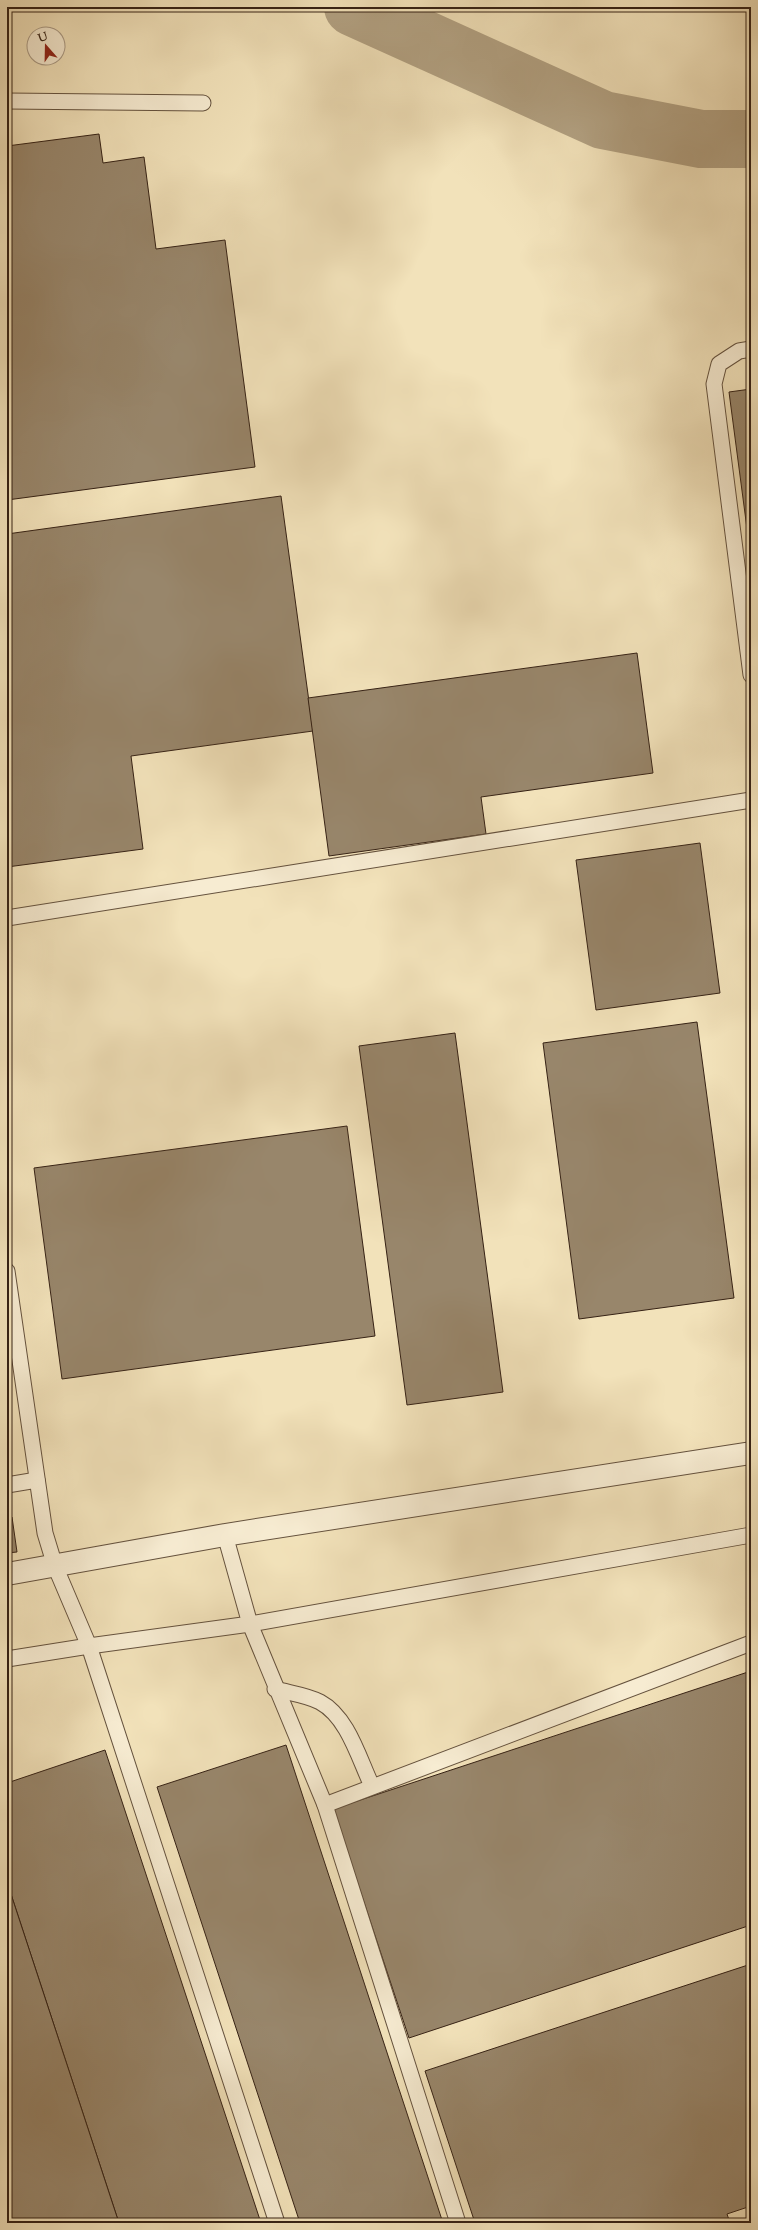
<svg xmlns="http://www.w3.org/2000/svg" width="758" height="2230" font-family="'Sorts Mill Goudy',serif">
  <rect width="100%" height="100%" fill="#f2e2ba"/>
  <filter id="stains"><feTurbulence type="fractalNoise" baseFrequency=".005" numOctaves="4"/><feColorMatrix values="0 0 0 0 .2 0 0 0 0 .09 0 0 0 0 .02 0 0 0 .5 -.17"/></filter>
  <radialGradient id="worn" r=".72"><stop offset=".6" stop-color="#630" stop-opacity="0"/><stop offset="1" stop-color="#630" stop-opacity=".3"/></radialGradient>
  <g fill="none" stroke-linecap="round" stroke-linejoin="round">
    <path stroke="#b2a182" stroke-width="58" d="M353 7 603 120 701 139H751"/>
  </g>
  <g fill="#98866b" stroke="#362215">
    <path d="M99 134 103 163 144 157 156 249 225 240 255 467 7 500V146Z"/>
    <path d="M751 389V559L729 392Z"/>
    <path d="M281 496 313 731 131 756 143 849 7 867V534Z"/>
    <path d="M637 653 653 773 481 797 486 834 329 856 308 698Z"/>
    <path d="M700 843 720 993 596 1010 576 860Z"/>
    <path d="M697 1022 734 1298 579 1319 543 1043Z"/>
    <path d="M455 1033 503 1392 407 1405 359 1046Z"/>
    <path d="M347 1126 375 1336 62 1379 34 1168Z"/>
    <path d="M12 1517 17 1552 7 1553V1518Z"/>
    <path d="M751 1671V1925L409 2038 333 1809Z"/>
    <path d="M286 1745 443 2223H300L157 1787Z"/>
    <path d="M105 1750 261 2223H119L7 1882V1783Z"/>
    <path d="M7 1882 119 2223H7Z"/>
    <path d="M751 1964V2206L727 2214 730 2223H475L425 2071Z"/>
  </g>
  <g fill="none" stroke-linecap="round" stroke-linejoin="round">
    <defs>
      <g id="service">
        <path d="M7 101 203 103"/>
        <path d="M751 349 739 351 719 364 714 384 751 675"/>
        <path d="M7 918 751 800"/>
        <path d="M7 1271 45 1533 55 1566 89 1646 277 2223"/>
        <path d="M7 1485 37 1480"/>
        <path d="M225 1535 250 1624 325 1805 458 2223"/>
        <path d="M7 1659 89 1646 250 1624 751 1535"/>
        <path d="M275 1689C289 1693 307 1695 320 1702 348 1717 359 1759 372 1786"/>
        <path d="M325 1805 751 1643"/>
      </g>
      <path id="minor" d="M7 1574 225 1535 751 1453"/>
    </defs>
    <use href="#service" stroke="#65523e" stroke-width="17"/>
    <use href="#minor" stroke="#65523e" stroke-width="24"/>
    <use href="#service" stroke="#f7ecd2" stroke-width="15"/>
    <use href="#minor" stroke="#f7ecd2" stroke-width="22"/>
  </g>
  <rect width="758" height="2230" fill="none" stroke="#f2e2ba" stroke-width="24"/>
  <rect x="8" y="8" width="742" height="2214" fill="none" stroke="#362215" stroke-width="2"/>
  <rect x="12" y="12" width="734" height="2206" fill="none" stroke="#362215"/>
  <g transform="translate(46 46) rotate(340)"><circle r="19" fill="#f7ecd2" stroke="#aa9b86"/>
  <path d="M0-3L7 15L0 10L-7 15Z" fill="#8f2418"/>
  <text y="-6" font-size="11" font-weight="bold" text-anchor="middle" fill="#362215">U</text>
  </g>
  <rect width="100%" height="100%" filter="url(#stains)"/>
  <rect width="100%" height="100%" fill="url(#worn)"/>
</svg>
